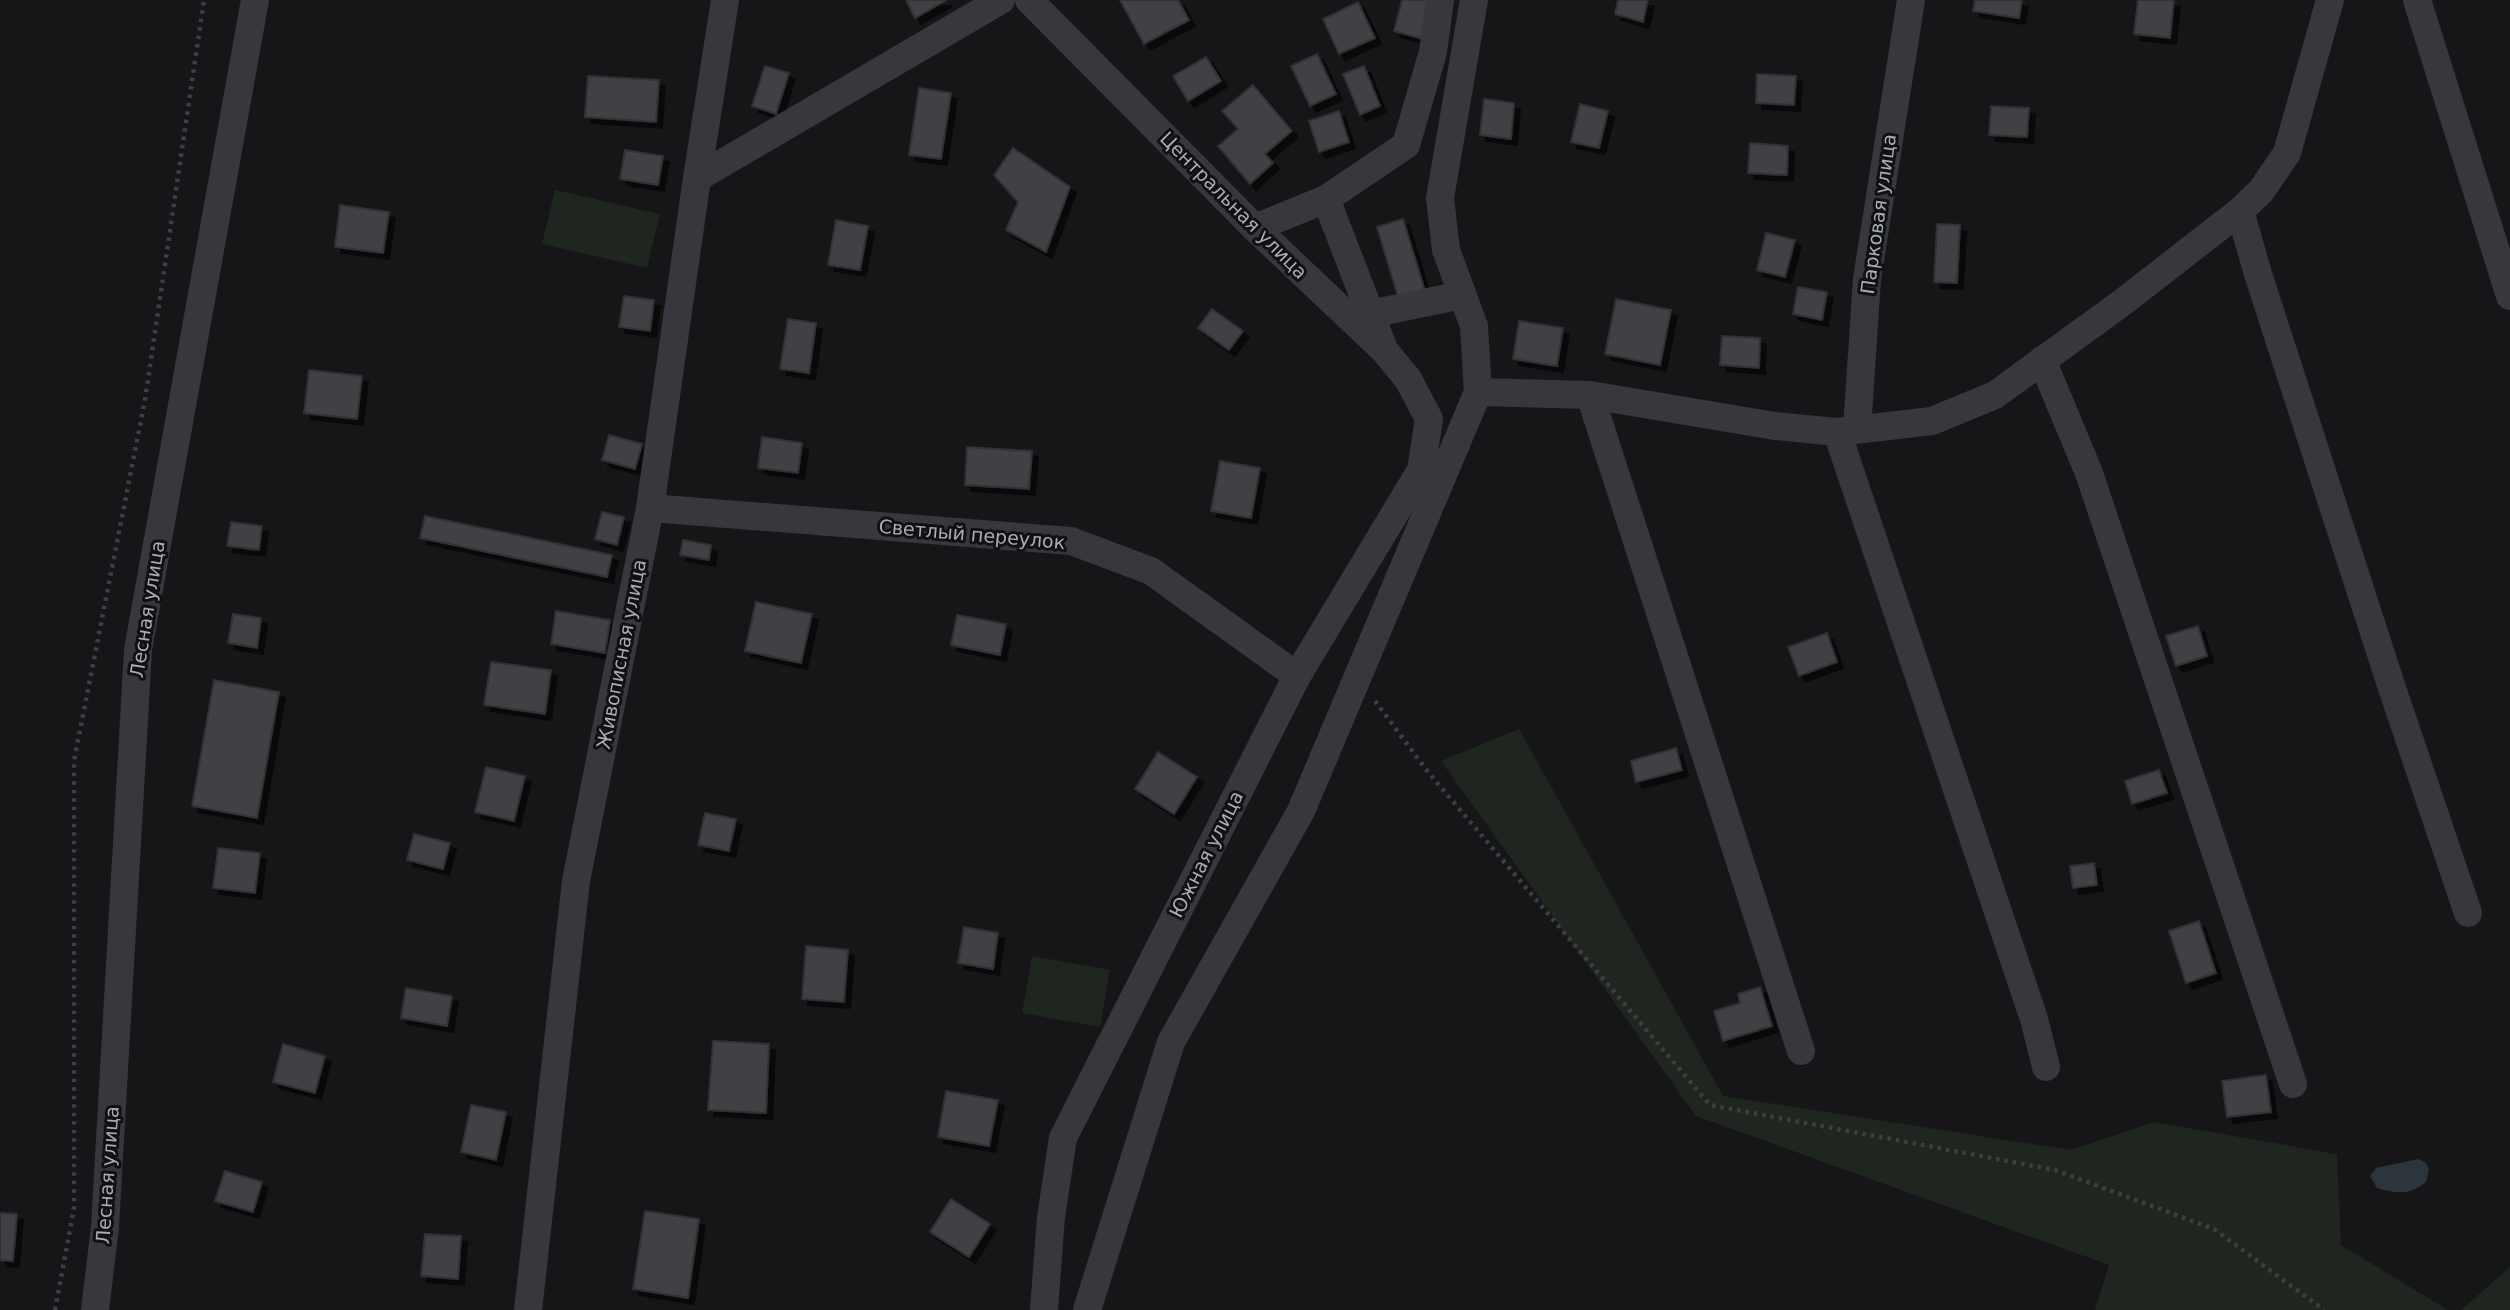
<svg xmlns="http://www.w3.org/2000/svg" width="2510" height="1310" font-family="'DejaVu Sans',sans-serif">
  <defs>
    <filter id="shadow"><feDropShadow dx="6" dy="6" stdDeviation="0" flood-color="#0009"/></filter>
  </defs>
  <rect width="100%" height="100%" fill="#161618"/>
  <g fill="#1e261f">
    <path d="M555 190 660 214 647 268 542 244Z"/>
    <path d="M1519 729 1723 1096 2071 1150 2154 1122 2337 1154 2341 1245 2448 1310H2095L2109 1265 1696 1116 1441 761Z"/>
    <path d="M1032 956 1110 970 1100 1027 1022 1013Z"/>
    <path d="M2510 1267V1310H2461Z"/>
  </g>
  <path fill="#2c353c" d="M2418 1159 2426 1163 2429 1170 2426 1182C2410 1195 2397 1194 2377 1188L2370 1176 2376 1168Z"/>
  <g fill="#404145" stroke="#303034" stroke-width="2" filter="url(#shadow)">
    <path d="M906 0H945V1L915 18Z"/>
    <path d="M1120 0H1178L1189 20 1144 44Z"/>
    <path d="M1402 0H1433L1423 39 1394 31Z"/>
    <path d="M1618 0H1648L1643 22 1615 14Z"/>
    <path d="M1975 0H2022L2019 18 1973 11Z"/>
    <path d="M2138 0H2174L2170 38 2134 34Z"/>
    <path d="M1358 2 1375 38 1339 54 1323 19Z"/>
    <path d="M1317 54 1336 94 1310 106 1291 66Z"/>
    <path d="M1206 57 1221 81 1188 101 1173 76Z"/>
    <path d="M765 66 789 73 776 114 752 106Z"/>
    <path d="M1364 66 1380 106 1360 115 1343 74Z"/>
    <path d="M1757 74 1796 76 1794 105 1756 103Z"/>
    <path d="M588 76 659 80 656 122 585 117Z"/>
    <path d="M1253 85 1292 131 1265 154 1273 163 1250 184 1218 146 1238 129 1222 111Z"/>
    <path d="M919 88 951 93 941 159 909 155Z"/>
    <path d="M1484 99 1514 103 1511 139 1480 135Z"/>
    <path d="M1580 104 1608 111 1599 148 1571 142Z"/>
    <path d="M1991 106 2029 108 2027 137 1989 135Z"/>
    <path d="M1339 111 1349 142 1319 152 1309 121Z"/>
    <path d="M1750 143 1788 146 1787 175 1748 173Z"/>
    <path d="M1013 148 1070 187 1046 252 1006 230 1018 202 994 175Z"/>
    <path d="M625 150 663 156 658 185 620 179Z"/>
    <path d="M340 205 389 212 383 253 335 247Z"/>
    <path d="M1403 219 1425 291 1399 300 1377 227Z"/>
    <path d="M836 220 868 226 860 270 828 265Z"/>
    <path d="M1937 224 1960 225 1957 283 1934 282Z"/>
    <path d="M1766 233 1795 240 1785 277 1757 270Z"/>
    <path d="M1798 287 1827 292 1822 320 1793 314Z"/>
    <path d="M624 296 654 300 650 331 619 327Z"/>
    <path d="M1616 299 1671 310 1660 365 1605 354Z"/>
    <path d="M1212 309 1243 331 1229 350 1198 328Z"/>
    <path d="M788 319 816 323 809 373 780 369Z"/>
    <path d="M1519 321 1563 328 1557 366 1513 359Z"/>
    <path d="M1722 336 1760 338 1759 368 1720 365Z"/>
    <path d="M309 370 362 376 357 419 304 413Z"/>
    <path d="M609 435 642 444 635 469 602 460Z"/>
    <path d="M762 437 802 443 798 473 758 468Z"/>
    <path d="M967 447 1032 451 1029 489 965 485Z"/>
    <path d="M1220 461 1260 468 1251 518 1211 511Z"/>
    <path d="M602 512 624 517 617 545 595 539Z"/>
    <path d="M425 516 612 555 607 577 420 538Z"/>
    <path d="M231 522 262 526 259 550 227 546Z"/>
    <path d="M683 540 711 545 709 560 680 555Z"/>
    <path d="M756 602 812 614 801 663 745 651Z"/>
    <path d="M556 611 610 620 605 653 551 644Z"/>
    <path d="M233 614 261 618 257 648 228 643Z"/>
    <path d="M957 615 1006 624 1000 655 951 645Z"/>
    <path d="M2198 626 2207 656 2176 666 2166 636Z"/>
    <path d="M1827 633 1837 662 1799 676 1788 647Z"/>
    <path d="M491 662 551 670 545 714 484 705Z"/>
    <path d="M214 680 279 692 257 818 192 806Z"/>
    <path d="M1676 748 1682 770 1636 782 1631 761Z"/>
    <path d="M1158 752 1197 777 1174 814 1135 789Z"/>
    <path d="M486 767 525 776 514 821 475 812Z"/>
    <path d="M2159 770 2167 793 2132 804 2125 781Z"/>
    <path d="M705 813 736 819 729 851 698 845Z"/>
    <path d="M414 834 450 843 443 869 407 860Z"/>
    <path d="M218 848 260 853 255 893 213 888Z"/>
    <path d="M2094 863 2097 885 2073 888 2070 866Z"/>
    <path d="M2199 921 2216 973 2186 983 2169 931Z"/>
    <path d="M964 927 998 933 993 969 958 963Z"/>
    <path d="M806 946 848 950 844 1002 802 999Z"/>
    <path d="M1760 987 1772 1026 1723 1041 1714 1011 1740 1003 1738 994Z"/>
    <path d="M406 988 452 996 447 1026 401 1018Z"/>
    <path d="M713 1041 769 1044 766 1113 708 1110Z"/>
    <path d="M283 1044 325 1056 315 1093 273 1082Z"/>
    <path d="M2266 1075 2271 1112 2227 1117 2222 1081Z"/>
    <path d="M946 1091 998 1100 989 1146 938 1137Z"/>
    <path d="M471 1105 506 1112 496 1160 461 1152Z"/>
    <path d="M225 1171 262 1182 253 1212 215 1201Z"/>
    <path d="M951 1199 990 1224 969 1257 930 1232Z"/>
    <path d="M645 1211 699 1219 688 1298 633 1289Z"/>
    <path d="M0 1213 17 1214 13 1261 0 1260Z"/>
    <path d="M425 1234 461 1236 458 1279 421 1276Z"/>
  </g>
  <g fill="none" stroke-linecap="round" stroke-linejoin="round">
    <g stroke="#3d3f44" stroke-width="4.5" stroke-dasharray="3.5 5" stroke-linecap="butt">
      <path d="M1375 701 1428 772 1710 1105 2055 1170 2214 1229 2324 1310"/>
      <path d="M55 1310 74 1208V761L145 400 204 0"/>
    </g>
    <g stroke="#37383d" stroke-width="28">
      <path d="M1029 0 1255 228 1384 350 1408 379 1429 419 1421 470 1297 676 1063 1138 1051 1217 1044 1310"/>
      <path d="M1474 0 1440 198 1446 250 1474 326 1478 392"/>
      <path d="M2417 0 2510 296"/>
      <path d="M697 178 1001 0"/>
      <path d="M1326 199 1382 344"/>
      <path d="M2240 211 2258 274 2392 688 2468 913"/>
      <path d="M1255 228 1326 199 1406 145 1433 52 1440 0"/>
      <path d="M1370 314 1462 295"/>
      <path d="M2042 360 2089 473 2293 1084"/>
      <path d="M1590 395 1801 1051"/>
      <path d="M1857 429 1867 279 1911 0"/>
      <path d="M1837 432 2034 1019 2046 1067"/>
      <path d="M650 508 1071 541 1151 571 1297 676"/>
      <path d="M95 1310 105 1227 138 650 255 0"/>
      <path d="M528 1310 576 881 650 508 697 178 725 0"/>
      <path d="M1087 1310 1171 1042 1301 811 1478 392 1590 395 1775 426 1837 432 1932 421 1995 395 2123 302 2240 211 2261 191 2287 153 2330 0"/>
    </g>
  </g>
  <g text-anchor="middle" stroke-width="6" stroke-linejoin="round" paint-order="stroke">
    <g font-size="19" fill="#a8adb8" stroke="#111113">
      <text transform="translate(1234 205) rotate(45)" y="7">Центральная улица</text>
      <text transform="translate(1878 214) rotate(-82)" y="7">Парковая улица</text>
      <text transform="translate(972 534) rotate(5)" y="7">Светлый переулок</text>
      <text transform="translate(147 609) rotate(-81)" y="7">Лесная улица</text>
      <text transform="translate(621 654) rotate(-79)" y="7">Живописная улица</text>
      <text transform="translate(1206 854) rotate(-63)" y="7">Южная улица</text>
      <text transform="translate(107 1175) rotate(-86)" y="7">Лесная улица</text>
    </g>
  </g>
</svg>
